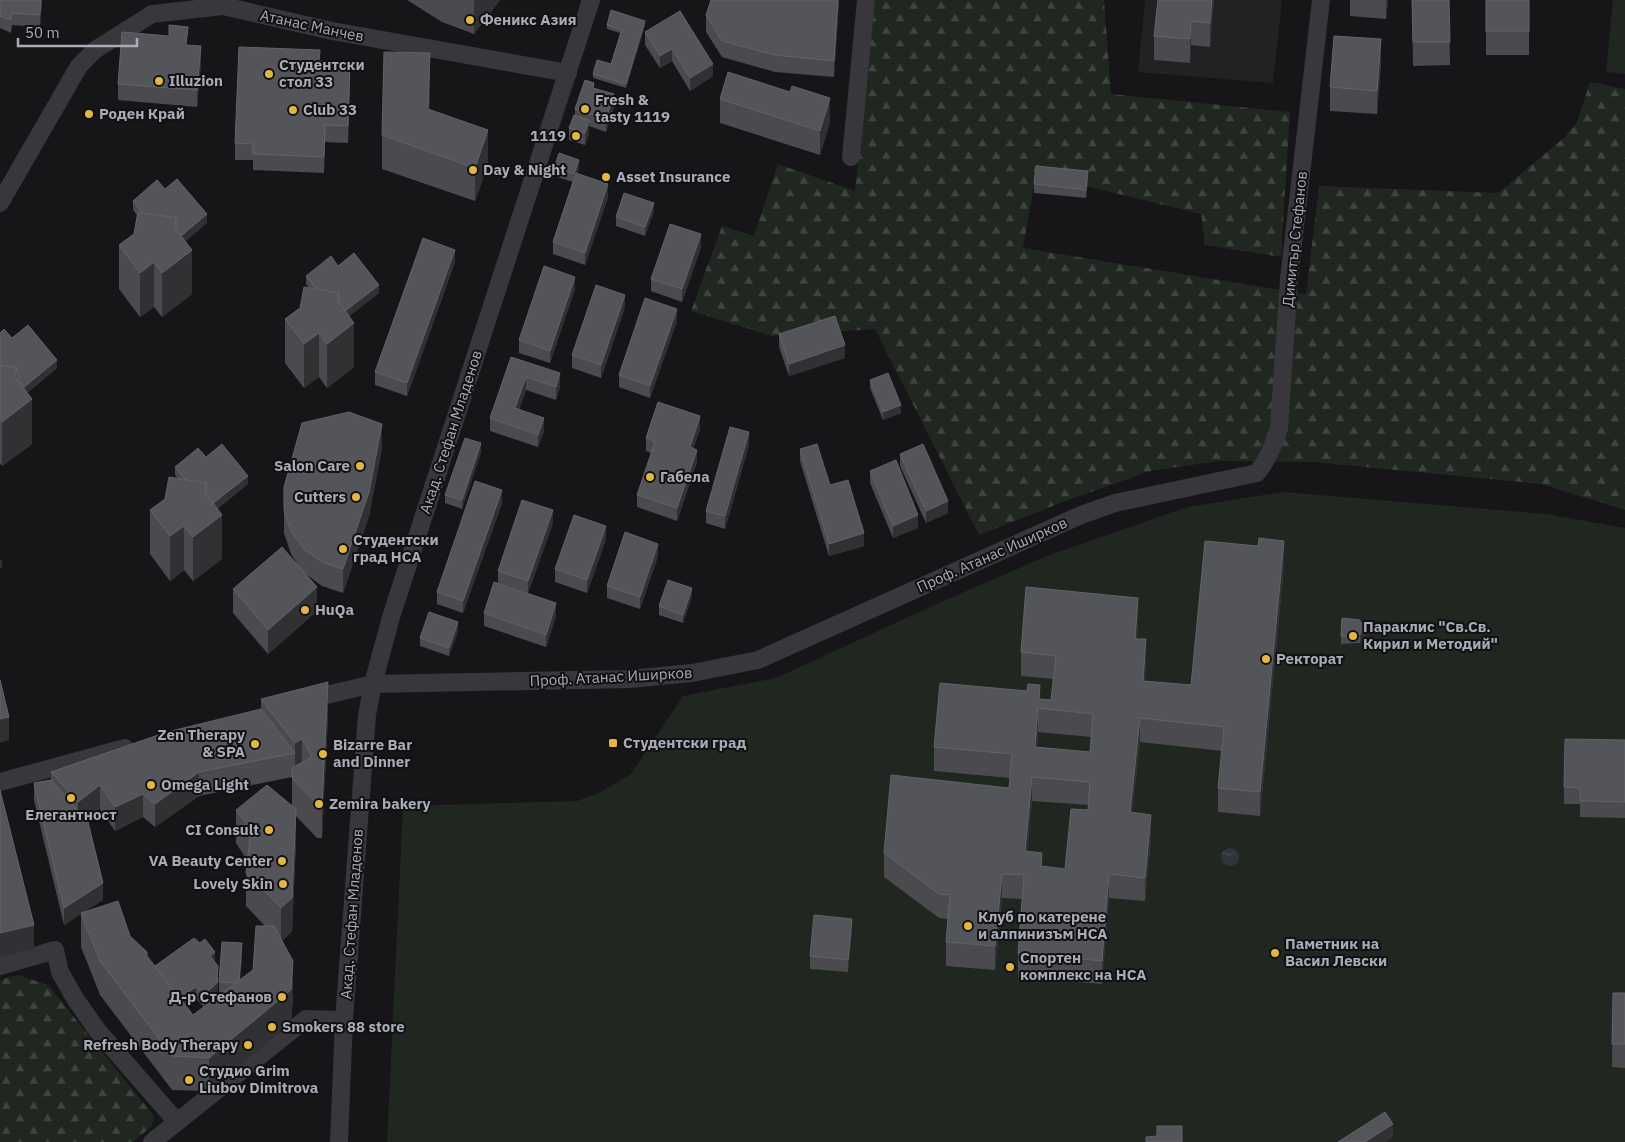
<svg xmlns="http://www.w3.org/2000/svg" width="1625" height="1142" font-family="'IBM Plex Sans',sans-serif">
  <defs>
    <pattern id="forest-firs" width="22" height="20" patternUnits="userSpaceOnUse" patternTransform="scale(1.25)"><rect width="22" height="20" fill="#202721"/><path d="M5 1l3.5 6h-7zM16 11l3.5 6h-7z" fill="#3e443f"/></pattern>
    <pattern id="water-ripples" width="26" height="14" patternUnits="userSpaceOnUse" patternTransform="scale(1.25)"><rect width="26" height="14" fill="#2f353c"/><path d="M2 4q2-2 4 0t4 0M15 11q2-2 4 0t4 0" fill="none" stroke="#4a5056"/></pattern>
  </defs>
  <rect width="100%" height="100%" fill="#161517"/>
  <path fill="#222224" d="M1145 0H1282L1273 83 1138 72Z"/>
  <g fill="#202721">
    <path d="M1613 0H1625V74L1606 72Z"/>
    <path d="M1284 492 1546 514 1625 528V1142H387L403 806 577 801 599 793 631 774 683 696 776 678 941 602 1047 556 1187 507Z"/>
  </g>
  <g fill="url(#forest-firs)">
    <path d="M875 0H1104L1111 94 1290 112 1281 257 1205 245 1201 214 1036 174 1023 248 1306 294 1319 186 1498 193 1565 137 1577 122 1590 82 1625 89V510L1541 484 1313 462 1219 461 1150 471 1063 502 979 535 875 329 772 336 691 311 722 226 754 236 778 164 855 191Z"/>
    <path d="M18 975 48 985 154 1116 152 1126 133 1142H0V980Z"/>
  </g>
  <circle fill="url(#water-ripples)" cx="1230" cy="857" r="9"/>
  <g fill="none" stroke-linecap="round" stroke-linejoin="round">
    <g stroke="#37373c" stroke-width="18">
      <path d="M851 157 866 0"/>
      <path d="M0 203 79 66 95 50 152 14 223 6 332 31 568 73"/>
      <path d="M305 700 373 684 630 679 692 673 758 660 1081 515 1115 503 1257 473C1268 459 1274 445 1279 428L1289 279 1321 0"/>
      <path d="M0 782 125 748"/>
      <path d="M0 966 55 950 60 972 74 997 97 1030 177 1122"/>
      <path d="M152 1142 306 1019 344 1020"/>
      <path d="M339 1142 344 1020 367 715 373 684 391 617 591 0"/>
    </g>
  </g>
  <g fill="#4a4a4f" fill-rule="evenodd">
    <path d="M0 0H42L40 27 12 25 11 33 0 28Z"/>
    <path d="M407 0H500L474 34 442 22Z"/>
    <path d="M839 0 834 77 775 72 722 57 706 32V15Z"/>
    <path d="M1158 0H1214L1210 47 1191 45 1190 63 1154 60V36Z"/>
    <path d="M1350 0H1388L1386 19 1350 16Z"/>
    <path d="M1412 0H1449L1450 65 1413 66Z"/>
    <rect x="1486" y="0" width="43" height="55"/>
    <path d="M680 11 713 76 690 91 672 61 660 68 645 45V32Z"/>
    <path d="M607 25H645L626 88 593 78V74L611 64 620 33 607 29Z"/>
    <path d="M188 45 201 63 197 107 118 100V84Z"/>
    <path d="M320 61 350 79 348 143 325 142 324 173 253 170V160H235V143Z"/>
    <path d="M1381 63 1377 114 1330 111V87Z"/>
    <path d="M430 87 429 109 488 164 475 201 382 169V135Z"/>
    <path d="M594 88 614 107 606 132 589 126V133L585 145 569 140V128L575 115V109Z"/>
    <path d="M790 92 830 122 820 155 720 123V99Z"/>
    <path d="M554 168H579L577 174 608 197 585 265 553 254V242L573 182 554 176Z"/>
    <path d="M1088 179 1086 198 1034 193V184Z"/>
    <path d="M165 189 207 223 185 241 192 294 162 317 154 307 140 317 119 289V245L134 234 137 215 133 210V201Z"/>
    <path d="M654 211 645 236 616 226V217Z"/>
    <path d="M701 247 682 302 651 291V279Z"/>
    <path d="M455 262 407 396 375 385V372Z"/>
    <path d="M338 266 379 293 349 316 354 367 327 388 319 377 304 388 285 363V319L300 308 309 288 306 284V276Z"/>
    <path d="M575 289 550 363 519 353V340Z"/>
    <path d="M625 307 601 378 572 368V355Z"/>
    <path d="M677 321 650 398 619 387V375Z"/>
    <path d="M0 333 12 338 57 368 27 393 32 444 2 466 0 463Z"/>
    <path d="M779 334 845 358 789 376 779 347Z"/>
    <path d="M511 357 560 386 556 400 526 390 519 410 544 431 538 447 490 431V418Z"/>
    <path d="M870 380 901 413 883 420 870 388Z"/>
    <path d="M700 429 693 448 697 462 677 521 637 507V495L651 453 646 451V438Z"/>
    <path d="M749 445 725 529 706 523V511Z"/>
    <path d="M382 448 369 516 343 593 322 586 306 574 317 611 268 654 233 613V589L300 568 291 554 284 533V487Z"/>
    <path d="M800 449 830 485 864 546 829 556 800 461Z"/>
    <path d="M481 452 462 509 445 503V495Z"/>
    <path d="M900 454 948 513 926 523 900 466Z"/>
    <path d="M206 457 248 484 217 509 222 559 193 581 184 570 170 581 150 554V510L165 499 178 479 175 475V467Z"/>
    <path d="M870 471 918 528 893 538 870 483Z"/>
    <path d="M502 503 463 613 437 604V592Z"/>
    <path d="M553 523 528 593 498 583V571Z"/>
    <path d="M606 539 587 593 555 582V569Z"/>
    <path d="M658 556 640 609 607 598V586Z"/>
    <path d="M1284 565 1260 816 1218 812V788L1222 751 1140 742 1132 813 1151 839 1145 901 1109 898 1102 984 1018 977V953L1022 899 1002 898 995 970 946 966V942L948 919 939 918 884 877V853L1009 788 1010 778 934 771V747L1040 699 1051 700 1053 679 1021 676V652L1138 622 1137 639 1146 663 1145 681 1191 685ZM1038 732 1091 737 1090 752 1037 747ZM1032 801 1089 805 1088 810 1065 869 1042 867 1027 852Z"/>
    <path d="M692 596 683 623 659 615V606Z"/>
    <path d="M484 613 556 616 546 647 484 626Z"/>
    <path d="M1360 622 1365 638 1360 642V643L1341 644V636Z"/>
    <path d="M458 631 449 656 420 646V638Z"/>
    <path d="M261 699 328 715 322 838H317L296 816V842L292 931 282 941 293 995 291 1024 209 1091 172 1090 100 995 81 947V914L64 925 34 800V783L51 780V772L261 709ZM292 777V805L236 810V843L247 860 246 873V906L265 926 253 970 240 980 242 956 219 982V994H221L193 1015 186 1006 196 999 204 1007 217 995 218 979 215 963 155 966 130 936 82 913 103 900 86 820 100 809 115 831 143 817 155 827 199 796Z"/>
    <path d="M1625 740V818L1580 817V804H1564V787Z"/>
    <path d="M852 931 848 972 810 969V956Z"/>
    <path d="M1613 993H1625V1068L1612 1067Z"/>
  </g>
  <g fill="#313134">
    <path d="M41 0H42L40 27V15Z"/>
    <path d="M474 0H500L474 34Z"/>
    <path d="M838 0H839L834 77V61Z"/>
    <path d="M1212 0H1214L1210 47V23Z"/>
    <path d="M1386 0H1388L1386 19Z"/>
    <path d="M645 21V25L626 88V84Z"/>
    <path d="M1191 21V45L1190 63V39Z"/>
    <path d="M1381 39V63L1377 114V91Z"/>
    <path d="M201 46V63L197 107V90Z"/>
    <path d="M672 49V61L660 68V56Z"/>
    <path d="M430 53V87L428 143V109Z"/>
    <path d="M350 62V79L348 143V126Z"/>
    <path d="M713 64V76L690 91V78Z"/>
    <path d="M614 94V107L606 132V119Z"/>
    <path d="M830 98V122L820 155V131Z"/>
    <path d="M589 120V133L585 145V133Z"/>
    <path d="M325 125V142L324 173V157Z"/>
    <path d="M488 130V164L475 201V168Z"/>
    <path d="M579 160V168L574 182V174Z"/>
    <path d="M1088 171V179L1086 198V190Z"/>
    <path d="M608 184V197L585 265V253Z"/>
    <path d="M654 203V211L645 236V227Z"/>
    <path d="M207 214V223L179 247 192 250V294L162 317V273L176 218 179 238Z"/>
    <path d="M701 234V247L682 302V289Z"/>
    <path d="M455 250V262L407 396V383Z"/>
    <path d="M154 262V307L140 317V273Z"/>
    <path d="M575 277V289L550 363V351Z"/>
    <path d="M379 285V293L342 322 354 323V367L327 388V344L339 293 342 314Z"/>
    <path d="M625 295V307L601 378V365Z"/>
    <path d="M677 309V321L650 398V386Z"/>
    <path d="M319 333V377L304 388V344Z"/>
    <path d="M845 345V358L789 376V364Z"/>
    <path d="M57 360V368L18 400 32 399V444L2 466V422L17 368 18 391Z"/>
    <path d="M560 373V386L556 400V387Z"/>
    <path d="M526 377V390L515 421V408Z"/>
    <path d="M901 405V413L883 420V412Z"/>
    <path d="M700 416V429L690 459V447Z"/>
    <path d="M544 418V431L538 447V435Z"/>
    <path d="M382 424V448L369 516 343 593V569Z"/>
    <path d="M749 432V445L725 529V516Z"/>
    <path d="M481 443V452L462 509V500Z"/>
    <path d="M697 450V462L677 521V508Z"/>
    <path d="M248 476V484L208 516 222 515V559L193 581V537L206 483 208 508Z"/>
    <path d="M502 490V503L463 613V601Z"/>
    <path d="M948 501V513L926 523V511Z"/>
    <path d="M553 510V523L528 593V581Z"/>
    <path d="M918 515V528L893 538V526Z"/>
    <path d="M184 526V570L170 581V536Z"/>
    <path d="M606 526V539L587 593V580Z"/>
    <path d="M864 533V546L829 556V544Z"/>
    <path d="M1284 541V565L1260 816V792Z"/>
    <path d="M658 544V556L640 609V597Z"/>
    <path d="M2 559V568L0 569V561Z"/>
    <path d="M317 587V611L268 654V630Z"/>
    <path d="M692 588V596L683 623V615Z"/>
    <path d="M1138 598V622L1135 662V639Z"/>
    <path d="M556 603V616L546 647V635Z"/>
    <path d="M458 622V631L449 656V648Z"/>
    <path d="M1365 630V638L1360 642V633Z"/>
    <path d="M1146 639V663L1143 705V681Z"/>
    <path d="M328 682V715L322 838V804Z"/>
    <path d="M1038 708V732L1035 771V747Z"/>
    <path d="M9 717V740L0 743V719Z"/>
    <path d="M1140 718V742L1130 836V812Z"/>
    <path d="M302 739V773L295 777V743Z"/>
    <path d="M199 772V796L155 827V804Z"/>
    <path d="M1032 777V801L1025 875V851Z"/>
    <path d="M100 785V809L78 826V802Z"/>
    <path d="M143 794V817L115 831V807Z"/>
    <path d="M296 809V842L292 931 281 942V908Z"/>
    <path d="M1151 815V839L1145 901V878Z"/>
    <path d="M1002 874V898L995 970V946Z"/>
    <path d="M1109 874V898L1102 984V961Z"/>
    <path d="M103 883V900L64 925V908Z"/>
    <path d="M852 919V931L848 972V960Z"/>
    <path d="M34 925V949L0 957V933Z"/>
    <path d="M242 943V956L239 996V984Z"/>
    <path d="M215 952V964L210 956Z"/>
    <path d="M293 961V995L291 1024 209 1091V1058Z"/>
    <path d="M218 966 217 995 204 1007V995Z"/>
    <path d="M196 987V999L179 1011V998Z"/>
    <path d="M1393 1124V1137L1385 1142H1365Z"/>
  </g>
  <g fill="#54555a" stroke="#626268" fill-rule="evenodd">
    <path d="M0 0H41L40 15 12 13 11 20 0 16Z"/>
    <path d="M711 0H838L834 61 775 55 722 41 706 15Z"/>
    <path d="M1158 0H1212L1210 23 1191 21 1190 39 1154 36Z"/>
    <path d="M1412 0H1449L1450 42H1413Z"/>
    <rect x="1486" y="0" width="43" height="31"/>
    <path d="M611 10 645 21 626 84 593 74 597 60 611 64 622 30 607 25Z"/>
    <path d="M680 11 713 64 690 78 672 49 660 56 645 32Z"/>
    <path d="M169 25 188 27 186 45 201 46 197 90 118 84 122 32 169 36Z"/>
    <path d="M1334 36 1381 39 1377 91 1330 87Z"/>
    <path d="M239 47 320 50 319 61 350 62 348 126 325 125 324 157 253 154V144L235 143Z"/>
    <path d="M384 52 430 53 428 109 488 130 475 168 382 135Z"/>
    <path d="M728 72 790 92 792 86 830 98 820 131 720 99Z"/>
    <path d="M585 80 594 83 593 88 614 94 606 119 575 109Z"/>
    <path d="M574 115 589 120 585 133 569 128Z"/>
    <path d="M559 153 579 160 574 174 554 168Z"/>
    <path d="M1036 166 1088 171 1086 190 1034 184Z"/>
    <path d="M576 173 608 184 585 253 553 242Z"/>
    <path d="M177 179 207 214 181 236 176 230V218L143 213 133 201 157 180 165 189Z"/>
    <path d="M624 193 654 203 645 227 616 217Z"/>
    <path d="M138 212 176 218 175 228 192 250 162 273 154 262 140 273 119 245 134 234Z"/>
    <path d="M670 224 701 234 682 289 651 279Z"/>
    <path d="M423 238 455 250 407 383 375 372Z"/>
    <path d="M354 253 379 285 345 311 339 303V293L317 290 306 276 331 256 338 266Z"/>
    <path d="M544 266 575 277 550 351 519 340Z"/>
    <path d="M596 285 625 295 601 365 572 355Z"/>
    <path d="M304 287 339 293 338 301 354 323 327 344 319 333 304 344 285 319 300 308Z"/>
    <path d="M645 298 677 309 650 386 619 375Z"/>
    <path d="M835 316 845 345 789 364 779 334Z"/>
    <path d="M28 325 57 360 23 388 17 379V368L0 365V333L4 329 12 338Z"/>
    <path d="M511 357 560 373 556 387 526 377 515 408 544 418 538 435 490 418Z"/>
    <path d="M0 365 17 368 15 377 32 399 2 422 0 418Z"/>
    <path d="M888 373 901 405 883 412 870 380Z"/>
    <path d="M658 402 700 416 690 447 697 450 677 508 637 495 655 442 646 438Z"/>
    <path d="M349 412 382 424 369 492 343 569 322 562 304 549 291 531 284 510V487L302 423Z"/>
    <path d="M730 427 749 432 725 516 706 511Z"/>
    <path d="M465 438 481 443 462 500 445 495Z"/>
    <path d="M222 444 248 476 213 503 206 494V483L186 480 175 467 198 448 206 457Z"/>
    <path d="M817 444 830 485 848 480 864 533 829 544 800 449Z"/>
    <path d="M923 444 948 501 926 511 900 454Z"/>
    <path d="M896 460 918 515 893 526 870 471Z"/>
    <path d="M169 477 206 483 205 492 222 515 193 537 184 526 170 536 150 510 165 499Z"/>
    <path d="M475 481 502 490 463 601 437 592Z"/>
    <path d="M522 500 553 510 528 581 498 571Z"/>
    <path d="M574 515 606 526 587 580 555 569Z"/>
    <path d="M625 532 658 544 640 597 607 586Z"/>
    <path d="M1259 538 1284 541 1260 792 1218 788 1224 727 1140 718 1130 812 1151 815 1145 878 1109 874 1102 961 1018 953 1024 875 1002 874 995 946 946 942 950 895 939 894 884 853 891 775 1009 788 1012 754 934 747 940 683 1027 691 1028 684 1040 685 1039 699 1051 700 1056 656 1021 652 1026 587 1138 598 1135 639H1146L1143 681 1191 685 1205 541 1258 546ZM1038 708 1093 714 1090 752 1035 747ZM1032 777 1090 782 1088 810 1071 809 1065 869 1041 866 1042 853 1025 851Z"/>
    <path d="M282 547 317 587 268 630 233 589Z"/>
    <path d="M668 580 692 588 683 615 659 606Z"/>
    <path d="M494 582 556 603 546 635 484 613Z"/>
    <path d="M429 612 458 622 449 648 420 638Z"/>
    <path d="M1342 618 1360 620V622L1364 623 1365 630 1360 633V635L1341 636Z"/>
    <path d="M0 680 9 717 0 719Z"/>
    <path d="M328 682 322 804H317L292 778V768L312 757 302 739 295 743 261 699Z"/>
    <path d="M261 709 295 753 199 772 155 804 143 794 115 807 100 785 78 802 51 772 167 732Z"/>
    <path d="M1565 739 1625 740V802L1580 801V788L1564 787Z"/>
    <path d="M51 780 88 822 103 883 64 908 34 783Z"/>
    <path d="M267 785 296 809 292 898 281 908 246 873 251 830 236 810Z"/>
    <path d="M0 790 34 925 0 933Z"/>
    <path d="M118 901 130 936 147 952V956L193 1015 253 970 256 926H274L293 961 291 990 209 1058 172 1056 100 961 81 913Z"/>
    <path d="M814 915 852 919 848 960 810 956Z"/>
    <path d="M194 938 200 943 205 939 215 952 210 956 218 966 217 983 204 995 196 987 179 998 155 966Z"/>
    <path d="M222 942 242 943 239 981 236 983 219 982Z"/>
    <path d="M1613 993H1625V1044H1612Z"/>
    <path d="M1385 1112 1393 1124 1365 1142H1338Z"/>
    <path d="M1157 1126H1182V1142H1146V1137L1157 1136Z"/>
  </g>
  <g fill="#e2b643" stroke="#111012" stroke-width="2">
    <circle cx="470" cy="20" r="5"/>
    <circle cx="269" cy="74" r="5"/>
    <circle cx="159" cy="81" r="5"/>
    <circle cx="585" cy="109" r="5"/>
    <circle cx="293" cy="110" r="5"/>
    <circle cx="89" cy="114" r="5"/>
    <circle cx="576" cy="136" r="5"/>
    <circle cx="473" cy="170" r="5"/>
    <circle cx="606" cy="177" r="5"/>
    <circle cx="360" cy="466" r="5"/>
    <circle cx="650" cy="477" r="5"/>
    <circle cx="356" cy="497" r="5"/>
    <circle cx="343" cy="549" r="5"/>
    <circle cx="305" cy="610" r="5"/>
    <circle cx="1353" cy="636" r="5"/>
    <circle cx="1266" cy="659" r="5"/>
    <rect x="608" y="738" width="10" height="10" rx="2.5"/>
    <circle cx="255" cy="744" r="5"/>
    <circle cx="323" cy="754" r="5"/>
    <circle cx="151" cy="785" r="5"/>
    <circle cx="71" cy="798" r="5"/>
    <circle cx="319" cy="804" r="5"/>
    <circle cx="269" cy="830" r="5"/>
    <circle cx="282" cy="861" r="5"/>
    <circle cx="283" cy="884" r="5"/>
    <circle cx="968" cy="926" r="5"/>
    <circle cx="1275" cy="953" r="5"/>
    <circle cx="1010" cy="967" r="5"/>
    <circle cx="282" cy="997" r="5"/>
    <circle cx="272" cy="1027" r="5"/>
    <circle cx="248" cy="1045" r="5"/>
    <circle cx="189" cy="1080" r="5"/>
  </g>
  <g text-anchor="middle" stroke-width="4" stroke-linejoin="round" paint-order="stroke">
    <g font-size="15" font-weight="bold" fill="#a9acb6" stroke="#111012" text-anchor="start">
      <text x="480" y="25">Феникс Азия</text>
      <text x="279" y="70">Студентски<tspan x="279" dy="17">стол 33</tspan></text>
      <text x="169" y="86">Illuzion</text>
      <text x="595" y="105">Fresh &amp;<tspan x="595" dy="17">tasty 1119</tspan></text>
      <text x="303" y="115">Club 33</text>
      <text x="99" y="119">Роден Край</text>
      <text x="566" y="141" text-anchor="end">1119</text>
      <text x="483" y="175">Day &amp; Night</text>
      <text x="616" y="182">Asset Insurance</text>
      <text x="350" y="471" text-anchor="end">Salon Care</text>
      <text x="660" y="482">Габела</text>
      <text x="346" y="502" text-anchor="end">Cutters</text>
      <text x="353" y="545">Студентски<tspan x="353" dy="17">град НСА</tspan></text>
      <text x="315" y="615">HuQa</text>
      <text x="1363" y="632">Параклис "Св.Св.<tspan x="1363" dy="17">Кирил и Методий"</tspan></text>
      <text x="1276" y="664">Ректорат</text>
      <text x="245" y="740" text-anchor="end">Zen Therapy<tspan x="245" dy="17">&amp; SPA</tspan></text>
      <text x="623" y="748">Студентски град</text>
      <text x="333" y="750">Bizarre Bar<tspan x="333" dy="17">and Dinner</tspan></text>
      <text x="161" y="790">Omega Light</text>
      <text x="329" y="809">Zemira bakery</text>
      <text x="71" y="820" text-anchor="middle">Елегантност</text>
      <text x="259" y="835" text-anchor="end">CI Consult</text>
      <text x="272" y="866" text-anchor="end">VA Beauty Center</text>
      <text x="273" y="889" text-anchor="end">Lovely Skin</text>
      <text x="978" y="922">Клуб по катерене<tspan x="978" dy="17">и алпинизъм НСА</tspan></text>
      <text x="1285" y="949">Паметник на<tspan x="1285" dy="17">Васил Левски</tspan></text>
      <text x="1020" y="963">Спортен<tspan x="1020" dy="17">комплекс на НСА</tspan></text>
      <text x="272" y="1002" text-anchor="end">Д-р Стефанов</text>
      <text x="282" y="1032">Smokers 88 store</text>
      <text x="238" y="1050" text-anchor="end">Refresh Body Therapy</text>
      <text x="199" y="1076">Студио Grim<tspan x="199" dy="17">Liubov Dimitrova</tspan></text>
    </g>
    <g font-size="15" fill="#a9acb6" stroke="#111012">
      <text transform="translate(312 26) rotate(12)" y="5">Атанас Манчев</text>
      <text transform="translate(1295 239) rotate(-84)" y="5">Димитър Стефанов</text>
      <text transform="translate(451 432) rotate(-72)" y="5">Акад. Стефан Младенов</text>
      <text transform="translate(992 555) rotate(-24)" y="5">Проф. Атанас Иширков</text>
      <text transform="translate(611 677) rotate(-3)" y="5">Проф. Атанас Иширков</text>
      <text transform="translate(352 914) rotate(-86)" y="5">Акад. Стефан Младенов</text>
    </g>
  </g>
  <path d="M18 38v8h119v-8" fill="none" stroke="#a9acb6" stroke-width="2.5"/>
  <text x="25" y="38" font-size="15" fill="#a9acb6" stroke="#111012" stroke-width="4" paint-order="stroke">50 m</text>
</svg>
